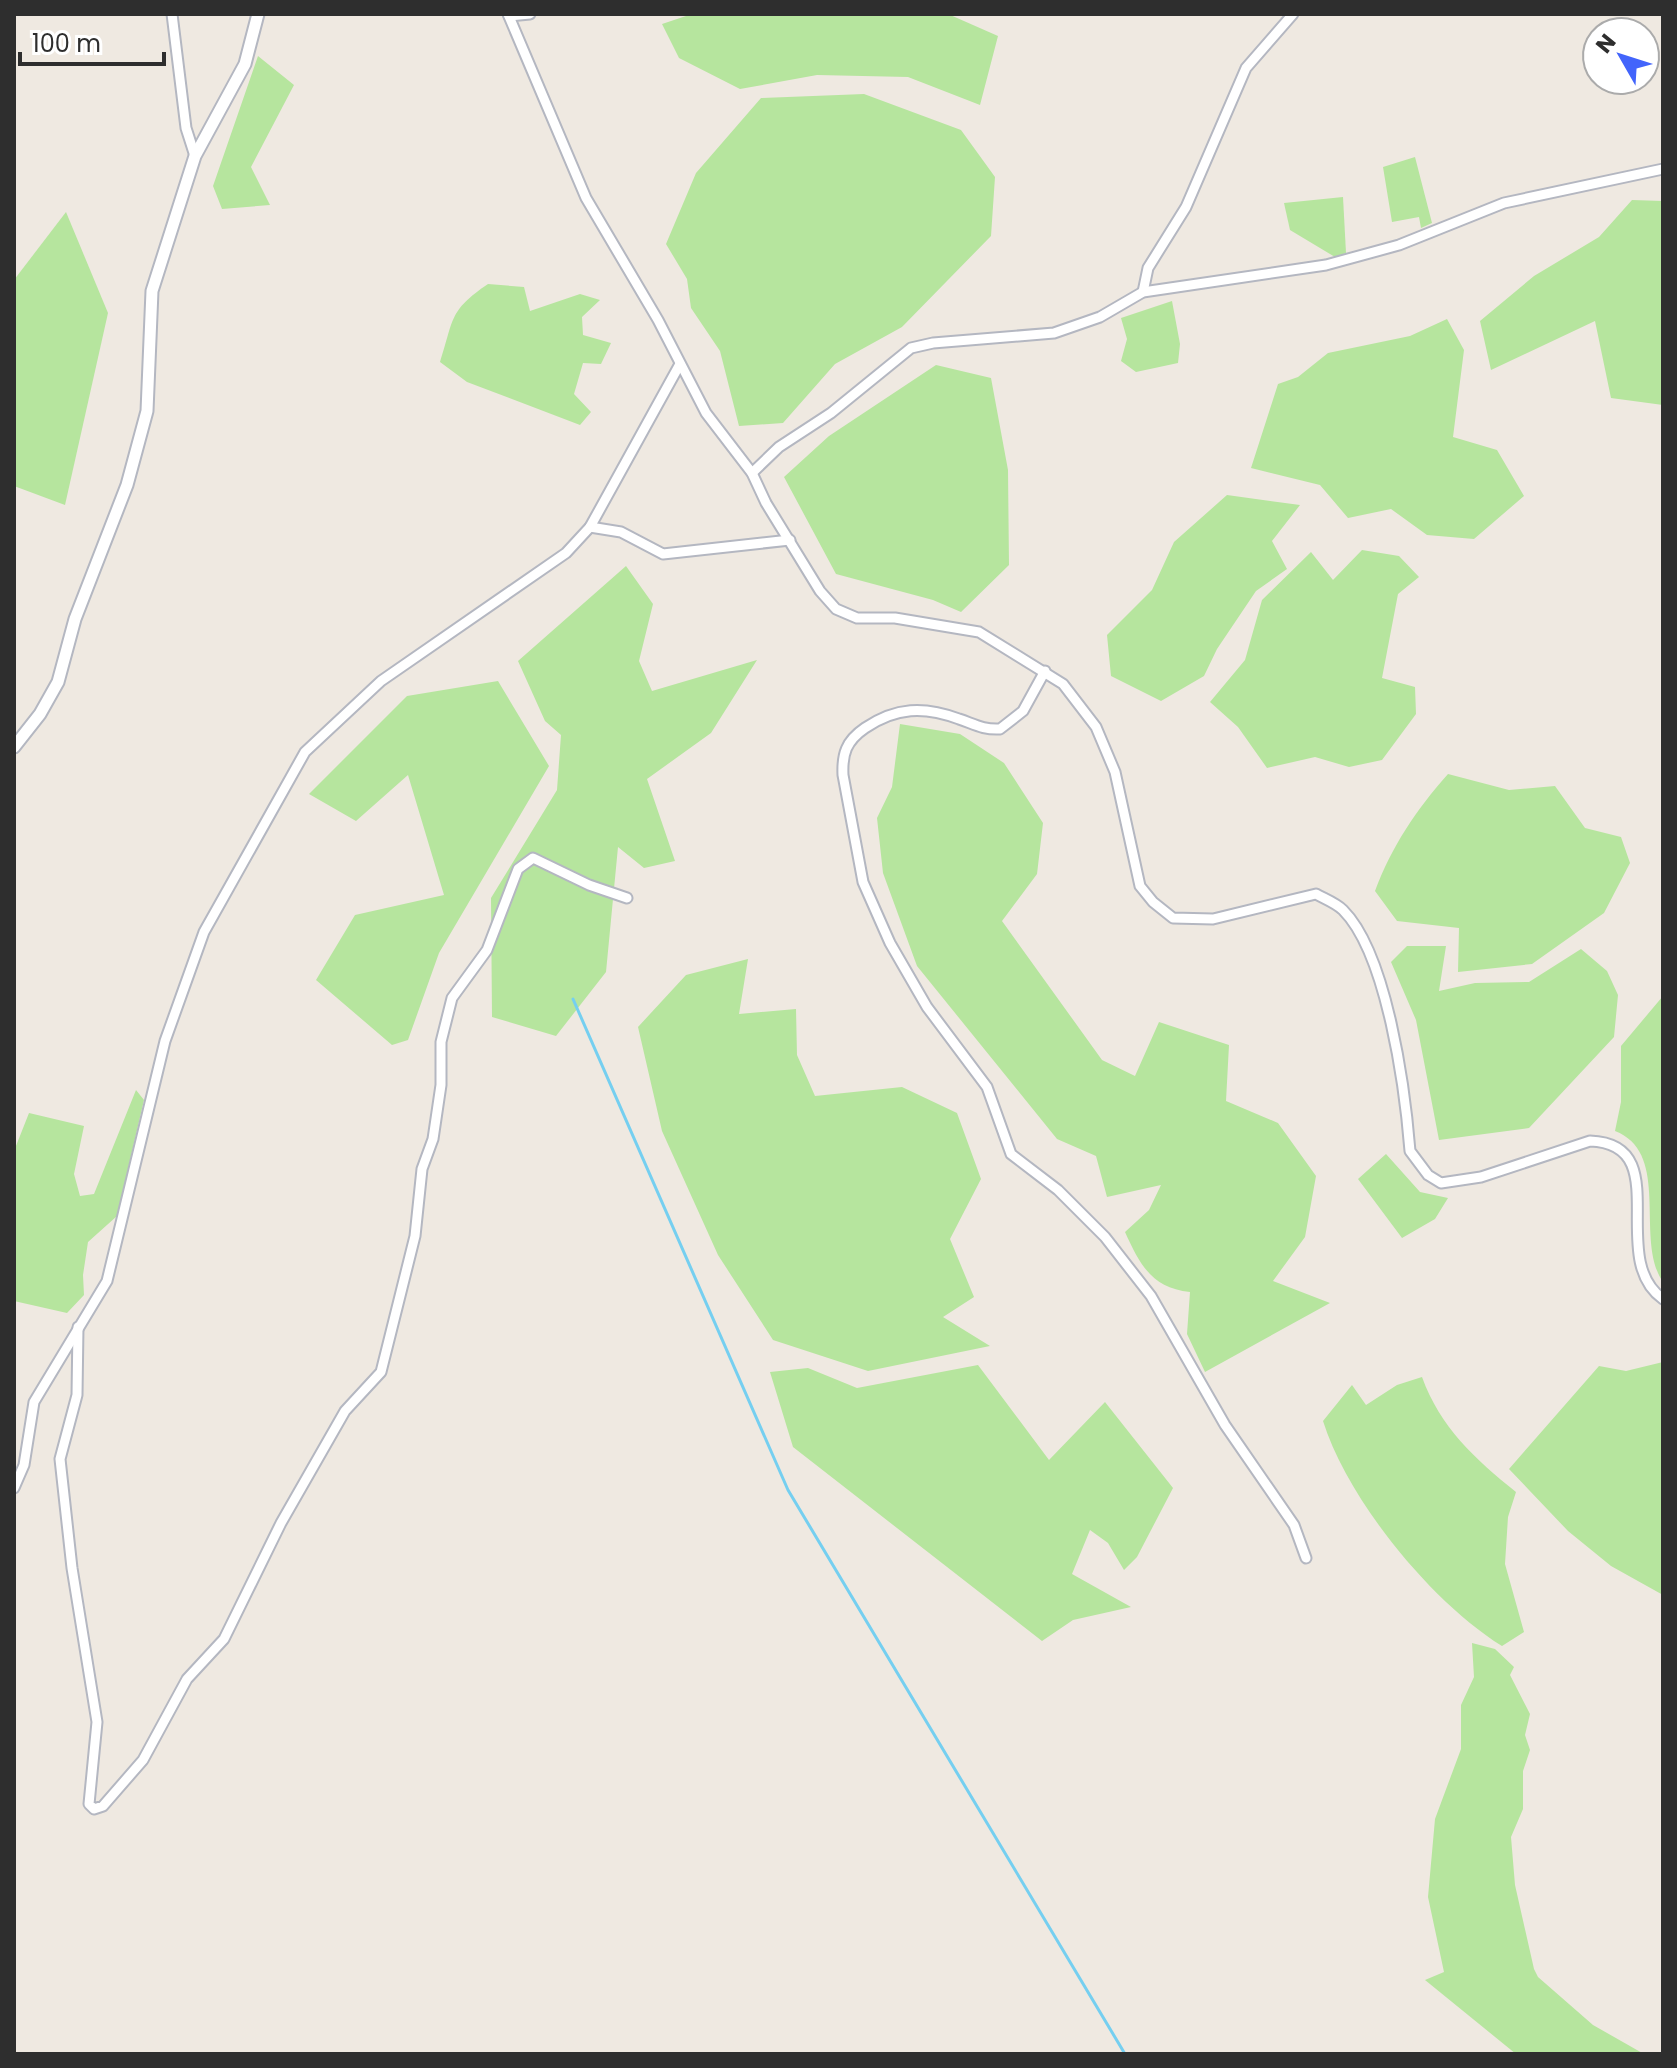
<svg xmlns="http://www.w3.org/2000/svg" width="1677" height="2068" font-family="Poppins,sans-serif">
  <rect width="100%" height="100%" fill="#efe9e1"/>
  <g fill="#b6e59e">
    <path d="M692 14H948L998 36 980 105 908 77 817 75 740 89 679 58 662 24Z"/>
    <path d="M258 56 294 85 251 167 270 205 222 209 213 186Z"/>
    <path d="M864 94 961 130 995 177 991 236 902 327 835 364 783 423 739 426 720 351 691 308 687 279 666 244 696 173 761 98Z"/>
    <path d="M1415 157 1432 223 1421 228 1419 217 1392 222 1383 167Z"/>
    <path d="M1343 197 1346 253 1335 257 1290 230 1284 203Z"/>
    <path d="M1632 200 1663 201V405L1611 398 1595 321 1491 370 1480 321 1534 276 1599 237Z"/>
    <path d="M66 212 108 313 65 505 14 486V280Z"/>
    <path d="M488 284 524 287 530 311 580 294 600 300 582 317 583 335 611 343 601 364 583 363 574 394 591 412 580 425 467 382 440 362C454 320 448 311 488 284Z"/>
    <path d="M1172 301 1180 344 1178 363 1136 372 1121 361 1127 339 1121 318Z"/>
    <path d="M1447 319 1464 350 1453 437 1497 450 1524 496 1474 539 1427 535 1391 509 1348 518 1320 485 1251 468 1278 384 1298 377 1328 353 1410 336Z"/>
    <path d="M936 365 991 378 1008 470 1009 565 961 612 933 600 836 574 784 477 829 436Z"/>
    <path d="M1227 495 1300 505 1272 541 1287 569 1256 591 1217 649 1204 676 1161 701 1111 676 1107 635 1152 590 1174 542Z"/>
    <path d="M1362 550 1399 556 1419 577 1398 594 1382 678 1415 687 1416 714 1382 760 1349 767 1315 757 1267 768 1238 727 1210 702 1245 660 1262 600 1311 552 1333 580Z"/>
    <path d="M626 566 653 604 639 661 652 691 757 660 711 733 647 779 675 861 644 868 618 847 606 972 556 1036 492 1017 491 898 557 790 561 735 545 721 518 661Z"/>
    <path d="M498 681 549 766 439 953 408 1040 392 1045 316 980 355 915 444 895 408 775 356 821 309 794 407 696Z"/>
    <path d="M900 724 960 734 1004 763 1043 823 1037 874 1002 921 1102 1060 1135 1076 1159 1022 1229 1045 1226 1101 1278 1123 1316 1176 1305 1237 1273 1281 1330 1303 1205 1372 1187 1334 1190 1292C1152 1288 1140 1265 1125 1232L1149 1210 1161 1185 1107 1197 1096 1156 1057 1139 917 966 883 873 877 818 892 787Z"/>
    <path d="M1448 774 1509 790 1555 786 1585 828 1621 837 1630 863 1604 913 1532 964 1458 972 1459 928 1397 921 1375 891C1392 846 1416 810 1448 774Z"/>
    <path d="M1407 946H1446L1439 991 1475 983 1529 982 1581 949 1607 971 1618 995 1614 1037 1529 1128 1439 1140 1416 1020 1391 962Z"/>
    <path d="M748 959 739 1014 796 1009 797 1055 815 1096 902 1087 957 1113 981 1179 950 1239 974 1297 943 1317 990 1346 868 1371 773 1340 718 1255 662 1131 638 1027 686 975Z"/>
    <path d="M1663 996V1282C1634 1240 1672 1153 1615 1131L1621 1102V1046Z"/>
    <path d="M136 1090 144 1100 117 1216 88 1242 83 1275 84 1295 67 1313 14 1301V1151L29 1113 84 1126 74 1174 80 1196 94 1194Z"/>
    <path d="M1386 1154 1420 1192 1448 1198 1435 1219 1402 1238 1358 1179Z"/>
    <path d="M1663 1362V1595L1611 1566 1568 1531 1509 1469 1599 1366 1626 1371Z"/>
    <path d="M978 1365 1049 1460 1105 1402 1173 1488 1137 1557 1124 1570 1108 1543 1090 1530 1072 1574 1131 1607 1073 1620 1042 1641 793 1447 770 1372 808 1368 857 1388Z"/>
    <path d="M1422 1377C1440 1427 1475 1459 1516 1492L1508 1517 1505 1564 1524 1632 1502 1646C1431 1602 1348 1500 1323 1421L1352 1385 1366 1405 1397 1385Z"/>
    <path d="M1472 1643 1495 1649 1514 1667 1510 1675 1530 1714 1525 1735 1530 1750 1523 1771V1809L1511 1837 1515 1885 1534 1969 1538 1977 1593 2025 1644 2054H1516L1425 1980 1444 1972 1428 1897 1435 1819 1461 1749V1705L1474 1677Z"/>
  </g>
  <g fill="none" stroke-linecap="round" stroke-linejoin="round">
    <path stroke="#75cff0" stroke-width="3" d="M573 999 788 1490 1125 2054"/>
    <defs>
      <g id="minor">
        <path d="M172 14 186 128 195 156"/>
        <path d="M508 14 586 198 658 320 706 413 752 473 766 503 820 591 836 609 857 618H895L979 632 1063 684 1096 727 1115 772 1140 886 1153 902 1173 918 1213 919 1316 894C1325 899 1336 903 1343 910 1387 954 1405 1088 1410 1151L1428 1175 1441 1183 1481 1177 1590 1141C1677 1144 1605 1258 1663 1299"/>
        <path d="M509 16 530 14"/>
        <path d="M1143 292 1148 268 1186 207 1246 68 1293 14"/>
        <path d="M752 473 779 447 831 413 911 348 933 343 1054 333 1100 317 1143 292 1326 265 1399 245 1504 203 1663 169"/>
        <path d="M590 527 621 532 663 554 790 540"/>
        <path d="M1045 671 1023 711 1000 729C983 730 974 724 959 719 924 706 896 707 865 728 846 741 842 754 843 775L863 882 890 943 927 1007 987 1087 1011 1154 1058 1190 1105 1237 1151 1296 1225 1425 1294 1525 1306 1558"/>
        <path d="M78 1327 77 1395 60 1459 72 1568 97 1722 89 1804 94 1809 103 1806 143 1760 187 1679 224 1639 281 1523 345 1411 381 1372 415 1236 422 1169 433 1139 441 1085V1042L452 998 487 950 518 869 533 858 589 885 627 898"/>
        <path d="M14 1488 24 1465 34 1402 107 1281 165 1041 204 932 305 752 381 681 566 553 590 527 680 364"/>
      </g>
      <path id="tertiary" d="M14 747 40 714 58 682 75 619 127 485 147 411 152 291 195 156 245 64 258 14"/>
    </defs>
    <use href="#minor" stroke="#b4b7c1" stroke-width="13"/>
    <use href="#tertiary" stroke="#b4b7c1" stroke-width="15"/>
    <use href="#minor" stroke="#fff" stroke-width="9"/>
    <use href="#tertiary" stroke="#fff" stroke-width="11"/>
  </g>
  <rect width="1677" height="2068" fill="none" stroke="#2e2e2e" stroke-width="32"/>
  <g transform="translate(1621 56) rotate(309)"><circle r="38" fill="#ffffff" stroke="#ababab" stroke-width="2"/>
  <path d="M0-6L14 30L0 20L-14 30Z" fill="#4264fb"/>
  <text y="-12" font-size="22" font-weight="bold" text-anchor="middle" fill="#2e2e2e">N</text>
  </g>
  <path d="M20 52v12h144v-12" fill="none" stroke="#2e2e2e" stroke-width="4"/>
  <text x="32" y="52" font-size="24" fill="#2e2e2e" stroke="#ffffff" stroke-width="6" paint-order="stroke">100 m</text>
</svg>
